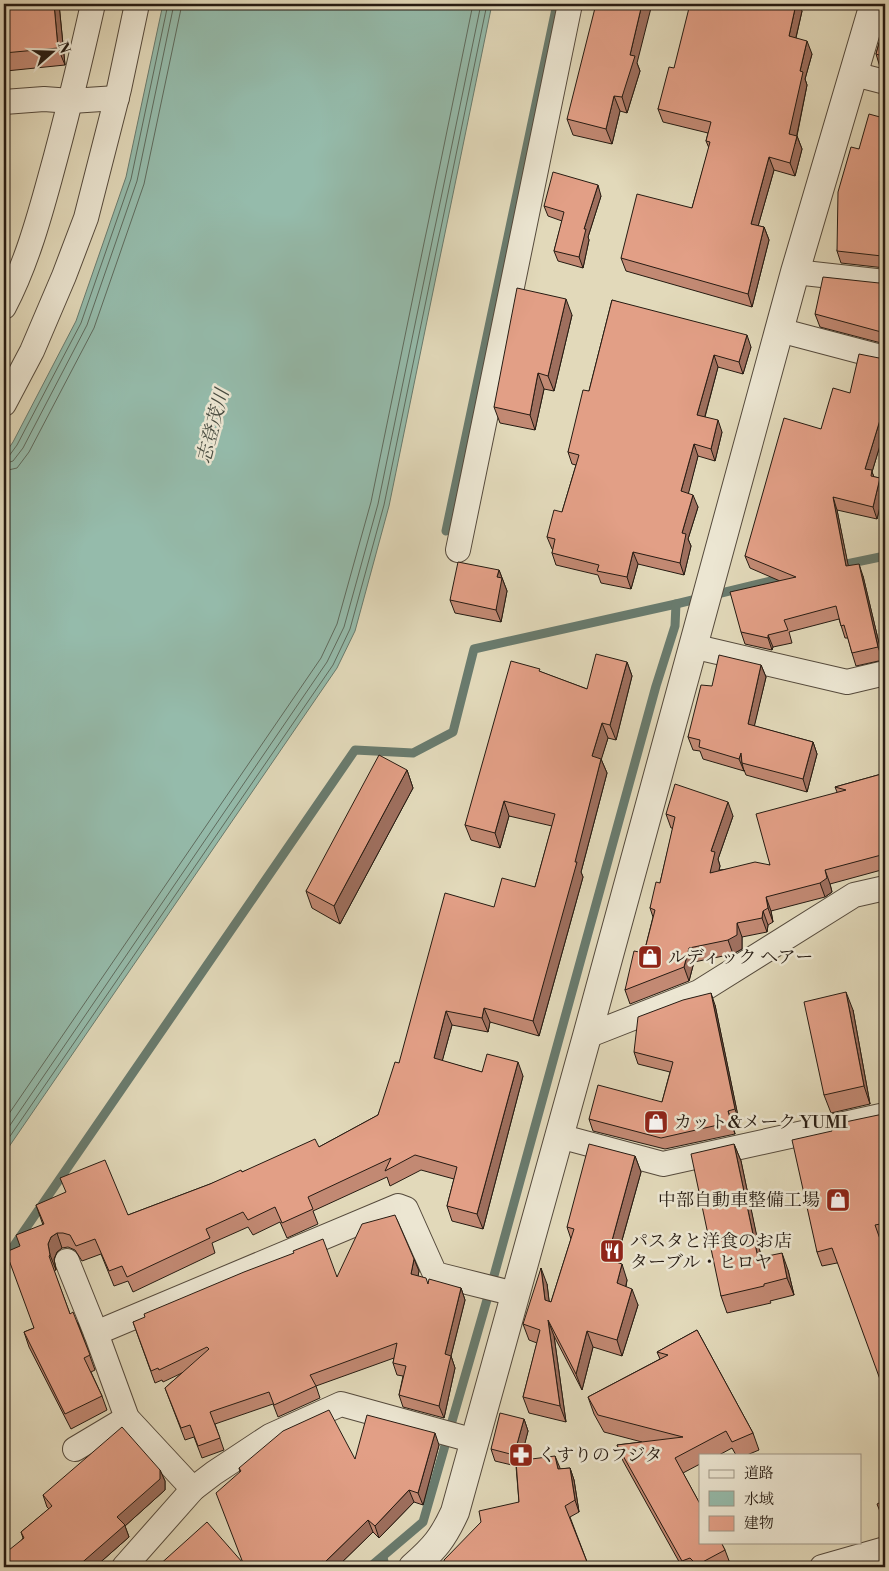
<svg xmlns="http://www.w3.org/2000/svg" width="889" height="1571" font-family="'Libre Bodoni','Noto Serif JP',serif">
  <rect width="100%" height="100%" fill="#e2d9ba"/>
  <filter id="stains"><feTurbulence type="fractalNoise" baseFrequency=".004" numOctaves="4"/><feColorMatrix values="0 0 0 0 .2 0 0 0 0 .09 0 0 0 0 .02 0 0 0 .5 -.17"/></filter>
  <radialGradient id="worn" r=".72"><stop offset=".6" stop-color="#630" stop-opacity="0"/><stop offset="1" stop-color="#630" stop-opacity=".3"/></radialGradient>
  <path fill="#95bbab" stroke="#697b6e" d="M163 4H492L389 506 355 631 337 668 4 1154V455L13 442 76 321 126 177Z"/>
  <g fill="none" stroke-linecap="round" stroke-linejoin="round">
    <g stroke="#5e6b5e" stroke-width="1">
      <path d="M4 457 9 456 17 445 81 323 131 179 168 4"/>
      <path d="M4 464 13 461 23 448 87 325 137 181 174 4"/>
      <path d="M4 471 17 468 29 452 94 328 144 184 182 4"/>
      <path d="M4 1121 321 658 337 624 371 502 473 4"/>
      <path d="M4 1134 327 662 344 627 378 504 481 4"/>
      <path d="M4 1145 333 665 350 629 384 505 487 4"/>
    </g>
    <g stroke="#697b6e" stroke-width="9">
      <path d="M446 531 557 4"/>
      <path d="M837 566 885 556"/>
      <path d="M4 1260 355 750 413 753 453 732 474 649 676 604 787 577"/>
      <path d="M383 1557 385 1567"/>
      <path d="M370 1567 423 1522 495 1272 656 686 675 626 676 604"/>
    </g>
    <defs>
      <g id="minor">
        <path d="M854 74 885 82"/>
        <path d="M4 102 44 99 71 101 117 98"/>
        <path d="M795 272 885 282"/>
        <path d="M4 307C25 267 38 222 50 178 66 120 80 62 93 4"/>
        <path d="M779 330 885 358"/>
        <path d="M4 404 32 351 64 276 86 218 119 89 137 4"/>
        <path d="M458 550 570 4"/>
        <path d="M692 646 847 682 885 673"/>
        <path d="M587 1036 699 992 854 895 885 888"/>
        <path d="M559 1136 663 1164 885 1115"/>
        <path d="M67 1261 96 1333 127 1418 193 1489"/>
        <path d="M96 1333 398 1206 406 1209 435 1274 515 1294"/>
        <path d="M75 1449 127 1418"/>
        <path d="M124 1567 193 1489 214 1473 270 1436 341 1404 475 1441"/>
        <path d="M822 1567 885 1549"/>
      </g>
      <path id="tertiary" d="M413 1567C435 1548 443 1538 455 1512L587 1036 795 272 874 4"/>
    </defs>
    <use href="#minor" stroke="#554a3c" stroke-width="26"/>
    <use href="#tertiary" stroke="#554a3c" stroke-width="30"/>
    <use href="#minor" stroke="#ece6d2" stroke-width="24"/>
    <use href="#tertiary" stroke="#ece6d2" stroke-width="28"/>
  </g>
  <g fill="#c28973" stroke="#261b12">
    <path d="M4 4H59L65 65 6 71 4 65Z"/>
    <path d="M802 11 796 38 812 54 805 79 807 85 797 136 802 149 795 176 774 170 758 226 764 227 769 240 752 307 626 271 621 258 692 208 709 148 706 141 708 133 663 122 658 109 674 68Z"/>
    <path d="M885 22V68L880 67 876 54Z"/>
    <path d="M637 63 640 71 627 113 620 111 612 144 573 135 567 119Z"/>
    <path d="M885 100V268L841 263 837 251 859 149 880 117Z"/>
    <path d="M601 196 588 237 589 240 583 268 558 261 554 251 562 221 548 216 544 206Z"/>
    <path d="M885 282V344L820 327 815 314 879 283Z"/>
    <path d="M612 300 751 347 743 374 718 367 705 417 722 432 715 461 698 456 688 493 698 507 688 539 691 546 684 575 638 564 631 589 601 583 598 575 556 565 552 553 553 550 552 549 547 537 562 512 576 465 572 464 568 452 589 391Z"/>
    <path d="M572 315 554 391 544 389 535 430 500 423 494 407Z"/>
    <path d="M885 358V433L884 432 872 472 874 477 880 478 884 490 877 519 837 510 848 566 863 576 883 660 856 666 852 653 848 638H845L839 619 789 632 792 643 773 647 772 650 745 644 741 632 780 581 750 568 745 556 821 429 850 393Z"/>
    <path d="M499 570 507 591 501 622 455 613 450 600Z"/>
    <path d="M627 662 632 676 616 740 608 738 601 759 607 773 581 872 583 877 539 1036 490 1022 488 1032 452 1025 442 1061 482 1072 523 1076 483 1229 452 1221 447 1206 454 1179 421 1170 390 1186 387 1177 313 1211 318 1224 287 1238 280 1222 253 1235 248 1227 212 1243 215 1253 133 1292 128 1281 114 1286 101 1254 82 1261 75 1250 68 1247 62 1248 57 1252 54 1259 56 1270 54 1271 70 1314 78 1323 95 1370 91 1372 102 1396 107 1410 71 1429 29 1347 24 1332 34 1328 20 1246 43 1225 36 1205 128 1215 242 1172 319 1147 378 1115 399 1063 494 907 535 887 552 826 509 816 500 848 471 840 465 825 541 672 587 689Z"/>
    <path d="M761 665 766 677 754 726 813 742 817 754 807 792 746 775 744 770V771L703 759 700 751 693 750 688 737 712 686Z"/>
    <path d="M407 770 413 788 340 924 312 908 306 891Z"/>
    <path d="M885 773V869L830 884 832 892 825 897 771 911 773 922 768 925 767 932 742 937V949L733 954 694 962 689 981 630 1004 625 990 644 953 653 917 650 908 660 883 673 828H671L666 814 733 816 718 859 720 866 719 870 770 865 837 792 835 787Z"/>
    <path d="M715 1005 739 1121 732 1122 735 1134 665 1149 593 1131 589 1119 662 1102 670 1072 638 1064 634 1052Z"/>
    <path d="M853 1010 870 1104 831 1113 824 1095Z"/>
    <path d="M885 1112V1239L881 1240 837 1263 822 1266 817 1252 832 1131 883 1114Z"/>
    <path d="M734 1144 741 1161 761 1258 788 1270 794 1295 770 1301 771 1303 727 1313 721 1296Z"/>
    <path d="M635 1156 641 1172 616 1262 627 1280 626 1287 638 1305 622 1356 593 1347 582 1390 554 1336 566 1422 529 1413 523 1397 537 1343 529 1340 523 1324 547 1284 549 1301 551 1302 571 1239 567 1227Z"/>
    <path d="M414 1259 419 1271 418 1276 428 1284 461 1288 465 1300 451 1356 455 1368 444 1418 403 1407 399 1395 403 1376 397 1375 393 1363 394 1358 316 1386 320 1398 278 1417 273 1404 215 1424 224 1450 202 1458 194 1437 185 1440 165 1388 182 1373 163 1382 162 1380 155 1383 133 1322Z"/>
    <path d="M697 1330 753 1433 759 1450 747 1455H736L732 1448 719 1455H700V1464L683 1473 725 1550 731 1566 729 1567H682L623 1461 617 1445 642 1442 604 1432 594 1414 588 1397 660 1359 657 1352Z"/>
    <path d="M524 1419 528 1431 520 1460 560 1469 570 1468 574 1480 579 1512 570 1517 589 1567H446L519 1502 516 1466 495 1461 491 1449Z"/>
    <path d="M439 1445 423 1505 414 1502 379 1538 373 1532 337 1567H157L243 1562 240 1472 239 1468 355 1459Z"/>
    <path d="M160 1470 165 1481V1490L125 1526 129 1537 95 1567H4L23 1538 21 1532 49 1509 47 1507 43 1495Z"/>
  </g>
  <g fill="#9e6f5e" stroke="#261b12">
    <path d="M54 4H59L65 65 58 48Z"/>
    <path d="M642 4H652L637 63 640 71 627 113 622 97 630 55Z"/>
    <path d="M796 4H800L802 11 793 50 789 36Z"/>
    <path d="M807 41 812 54 805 79 807 85 795 144 797 136 802 149 795 176 790 163 789 134 800 71Z"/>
    <path d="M614 96 620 111 612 144 606 129Z"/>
    <path d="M769 157 774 170 755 237 751 224Z"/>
    <path d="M598 185 601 196 588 237 589 240 583 268 579 257 584 229Z"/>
    <path d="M764 227 769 240 752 307 748 294Z"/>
    <path d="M566 299 572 315 554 391 548 376Z"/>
    <path d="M747 335 751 347 743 374 739 362Z"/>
    <path d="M714 355 718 367 702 427 697 415Z"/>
    <path d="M538 373 544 389 535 430 530 415Z"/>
    <path d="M718 420 722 432 715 461 711 449Z"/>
    <path d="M880 420 884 432 872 472 876 482 865 469Z"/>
    <path d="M694 444 698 456 686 503 681 491Z"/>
    <path d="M880 478 884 490 877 519 873 507Z"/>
    <path d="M693 495 698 507 688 539 691 546 684 575 680 563 682 533Z"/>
    <path d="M833 497 837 510 851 579 846 566Z"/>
    <path d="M633 552 638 564 631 589 627 577Z"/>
    <path d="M859 564 863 576 883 660 878 647Z"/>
    <path d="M499 570 507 591 501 622 496 610 497 577Z"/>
    <path d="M768 635 773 647 772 650 768 638Z"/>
    <path d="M627 662 632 676 616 740 610 725Z"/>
    <path d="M761 665 766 677 752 736 748 724Z"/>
    <path d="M602 723 608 738 598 770 592 756Z"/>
    <path d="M813 742 817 754 807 792 803 779Z"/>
    <path d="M741 753 742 763 744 771 739 759Z"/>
    <path d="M601 759 607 773 581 872 583 877 539 1036 533 1021Z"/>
    <path d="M407 770 413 788 340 924 334 906Z"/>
    <path d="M504 801 509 816 500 848 495 833Z"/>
    <path d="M728 802 733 816 718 859 720 866 715 887 710 873 711 851Z"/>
    <path d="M825 870 830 884 832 892 825 897 820 883Z"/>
    <path d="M766 897 771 911 773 922 768 908Z"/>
    <path d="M763 911 768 925 767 932 762 918Z"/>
    <path d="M737 923 742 937V949L733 954 728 940Z"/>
    <path d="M689 948 694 962 689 981 684 967Z"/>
    <path d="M846 992 853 1010 870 1104 864 1086Z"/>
    <path d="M711 993 715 1005 739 1121 735 1109Z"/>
    <path d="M484 1008 490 1022 488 1032 482 1018Z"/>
    <path d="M446 1011 452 1025 439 1073 434 1058Z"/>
    <path d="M518 1062 523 1076 483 1229 477 1214Z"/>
    <path d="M728 1111 732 1122 735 1134 731 1122Z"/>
    <path d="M734 1144 741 1161 765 1275 758 1258Z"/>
    <path d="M635 1156 641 1172 612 1276 607 1259Z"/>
    <path d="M57 1233 62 1248 57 1252 54 1259 56 1270 50 1255 48 1244 51 1237Z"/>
    <path d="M782 1253 788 1270 794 1295 787 1278Z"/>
    <path d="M414 1259 419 1271 416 1286 411 1274Z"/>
    <path d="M622 1264 627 1280 623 1299 617 1283Z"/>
    <path d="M541 1268 547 1284 551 1316 545 1300Z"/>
    <path d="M461 1288 465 1300 451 1356 455 1368 444 1418 439 1406 445 1354Z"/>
    <path d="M632 1289 638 1305 622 1356 617 1340Z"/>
    <path d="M548 1320 554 1336 566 1422 560 1406Z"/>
    <path d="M587 1331 593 1347 582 1390 576 1374Z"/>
    <path d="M524 1419 528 1431 519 1467 514 1455Z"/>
    <path d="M435 1433 439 1445 423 1505 418 1493Z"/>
    <path d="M555 1456 560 1468 562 1481 558 1469Z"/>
    <path d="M570 1468 574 1480 579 1512 575 1500Z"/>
    <path d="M160 1470 165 1481V1490L125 1526 129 1537 95 1567H77L117 1517Z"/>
    <path d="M409 1490 414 1502 379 1538 375 1526Z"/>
    <path d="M368 1520 373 1532 337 1567H326L324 1563Z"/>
    <path d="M323 1561 325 1567H316Z"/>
  </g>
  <g fill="#e29f86" stroke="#261b12">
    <path d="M4 4H54L58 48 4 53Z"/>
    <path d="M596 4H642L630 55 635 56 622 97 614 96 606 129 567 119Z"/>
    <path d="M690 4H796L789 36 807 41 800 71 803 72 789 134 797 136 790 163 769 157 751 224 764 227 748 294 621 258 637 194 692 208 710 142 706 141 711 122 658 109 669 67 674 68Z"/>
    <path d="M885 22V57L876 54Z"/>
    <path d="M885 100V257L882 256 837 251 838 192 851 147 859 149 869 114 880 117Z"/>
    <path d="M553 172 598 185 584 229H586L579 257 554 251 564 212 544 206Z"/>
    <path d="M823 277 879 283 885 282V333L815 314Z"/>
    <path d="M517 288 566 299 548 376 538 373 530 415 494 407Z"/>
    <path d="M612 300 747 335 739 362 714 355 697 415 718 420 711 449 694 444 681 491 693 495 682 533 686 534 680 563 633 552 627 577 597 571 599 565 552 553 555 539 547 537 554 510 562 512 579 455 568 452 583 390 589 391Z"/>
    <path d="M859 354 884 359 885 358V421L880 420 865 469 872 470 871 476 880 478 873 507 833 497 846 566 859 564 878 647 852 653 844 625 841 626 836 606 784 620 788 630 768 635V638L741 632 730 592 796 577 745 556 784 418 821 429 833 388 850 393Z"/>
    <path d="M458 562 499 570 497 577 502 578 496 610 450 600Z"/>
    <path d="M596 654 627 662 610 725 602 723 592 756 601 759 575 862H577L533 1021 484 1008 482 1018 446 1011 434 1058 482 1072 487 1054 518 1062 477 1214 447 1206 457 1167 415 1155 385 1171 391 1158 308 1197 313 1209 282 1223 275 1207 248 1220 243 1212 206 1229 210 1238 127 1277 122 1266 109 1271 95 1239 76 1246 70 1235 63 1233H57L51 1237 48 1244 50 1255 49 1256 70 1314 73 1312 90 1355 84 1358 102 1396 65 1414 24 1332 34 1328 6 1252 20 1246 16 1235 44 1224 36 1205 66 1192 60 1178 105 1160 128 1215 210 1184 241 1170 242 1172 315 1139 319 1147 378 1115 395 1062 399 1063 445 893 494 907 502 878 535 887 555 814 504 801 495 833 465 825 511 661 540 669 539 671 587 689Z"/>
    <path d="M719 655 761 665 748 724 813 742 803 779 742 763 741 753 739 759 699 747 700 740 688 737 701 685 712 686Z"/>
    <path d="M379 755 407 770 334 906 306 891Z"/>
    <path d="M885 773V854L825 870 827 878 820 883 766 897 768 908 763 911 762 918 737 923V935L728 940 689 948 684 967 625 990 634 951 644 953 655 910 650 908 656 882 660 883 675 817 666 814 675 784 728 802 711 851 715 852 710 873 755 862 770 865 756 814 846 790 835 787Z"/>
    <path d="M846 992 864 1086 824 1095 804 1002Z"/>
    <path d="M711 993 735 1109 728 1111 731 1122 661 1138 589 1119 598 1085 662 1102 673 1062 634 1052 638 1017 683 1000Z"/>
    <path d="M885 1112V1223L875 1225 885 1253V1393L832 1248 817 1252 792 1140 832 1131 831 1125 883 1114Z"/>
    <path d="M589 1144 635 1156 607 1259 622 1264 617 1283 632 1289 617 1340 587 1331 576 1374 548 1320 560 1406 523 1397 540 1330 523 1324 541 1268 545 1300 551 1302 574 1229 567 1227Z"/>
    <path d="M734 1144 758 1258 782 1253 787 1278 764 1284V1286L721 1296 691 1154Z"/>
    <path d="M395 1215 414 1259 411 1274 426 1278 428 1284 429 1279 461 1288 445 1354 451 1356 439 1406 399 1395 406 1366 393 1363 397 1343 310 1375 316 1386 274 1405 269 1392 210 1412 220 1438 198 1446 190 1425 181 1428 165 1388 209 1349 207 1347 159 1370 158 1368 151 1371 133 1322 145 1317 144 1314 244 1272 294 1253 293 1251 323 1239 337 1277 362 1224Z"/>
    <path d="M697 1330 753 1433 732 1442 726 1431 675 1458 700 1504V1542H721L725 1550 697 1565 690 1558 682 1561 617 1445 683 1437 598 1415 588 1397 668 1355 657 1352Z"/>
    <path d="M329 1410 355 1459 367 1415 435 1433 418 1493 409 1490 375 1526 368 1520 324 1563 323 1561 316 1567H157L207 1522 243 1563 216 1493 241 1471 239 1468 283 1431Z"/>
    <path d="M500 1413 524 1419 514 1455 491 1449Z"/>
    <path d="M122 1427 160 1470V1479L117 1517 125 1525 77 1567H4V1554L24 1538 21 1532 52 1506 43 1495Z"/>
    <path d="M555 1456 558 1469 570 1468 575 1500 565 1506 587 1562 579 1565V1567H446L444 1560 481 1522 479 1511 519 1502 516 1461Z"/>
    <path d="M885 1500V1524L877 1504Z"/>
  </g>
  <defs>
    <symbol id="shop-square" viewBox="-11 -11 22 22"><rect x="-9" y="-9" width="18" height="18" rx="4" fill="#8f2418" stroke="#ece6d2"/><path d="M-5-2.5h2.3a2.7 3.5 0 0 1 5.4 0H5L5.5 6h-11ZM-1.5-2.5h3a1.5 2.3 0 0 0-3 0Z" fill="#fff"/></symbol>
    <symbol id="restaurant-square" viewBox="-11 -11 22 22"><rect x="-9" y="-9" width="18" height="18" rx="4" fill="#8f2418" stroke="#ece6d2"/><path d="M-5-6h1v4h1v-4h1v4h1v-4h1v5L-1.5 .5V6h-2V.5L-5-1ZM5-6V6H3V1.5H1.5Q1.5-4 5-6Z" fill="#fff"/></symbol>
    <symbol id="pharmacy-square" viewBox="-11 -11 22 22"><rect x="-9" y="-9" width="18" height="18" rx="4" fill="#8f2418" stroke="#ece6d2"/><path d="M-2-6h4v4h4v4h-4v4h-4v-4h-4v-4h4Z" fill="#fff"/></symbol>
  </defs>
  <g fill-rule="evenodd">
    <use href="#shop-square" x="636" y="943" width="28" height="28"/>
    <use href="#shop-square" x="642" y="1108" width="28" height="28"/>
    <use href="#shop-square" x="824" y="1186" width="28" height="28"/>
    <use href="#restaurant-square" x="598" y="1237" width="28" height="28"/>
    <use href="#pharmacy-square" x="507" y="1441" width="28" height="28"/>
  </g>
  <g text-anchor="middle" stroke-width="5" stroke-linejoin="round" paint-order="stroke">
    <g font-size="18" fill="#261b12" stroke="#ece6d2" text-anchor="start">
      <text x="668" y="963">ルディック ヘアー</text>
      <text x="674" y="1128">カット&amp;メーク YUMI</text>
      <text x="820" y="1206" text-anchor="end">中部自動車整備工場</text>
      <text x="630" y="1247">パスタと洋食のお店<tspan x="630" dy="21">ターブル・ヒロヤ</tspan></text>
      <text x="538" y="1461">くすりのフジタ</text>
    </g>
    <g font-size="19" font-style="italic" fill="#474b40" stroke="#ece6d2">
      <text transform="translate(212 426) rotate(-75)" y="7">志登茂川</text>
    </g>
  </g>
  <rect width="889" height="1571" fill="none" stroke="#e2d9ba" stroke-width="20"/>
  <rect x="5" y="5" width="879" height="1561" fill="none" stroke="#261b12" stroke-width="2.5"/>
  <rect x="10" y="10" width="869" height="1551" fill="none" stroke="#261b12"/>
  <rect x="699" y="1454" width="162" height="90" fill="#ece6d2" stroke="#9d9585"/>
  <rect x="709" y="1470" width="25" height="8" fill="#ece6d2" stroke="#9d9585"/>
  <text x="744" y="1478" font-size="15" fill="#261b12">道路</text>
  <rect x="709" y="1491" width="25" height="15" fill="#95bbab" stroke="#9d9585"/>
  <text x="744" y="1504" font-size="15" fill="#261b12">水域</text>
  <rect x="709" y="1516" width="25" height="15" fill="#e29f86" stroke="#9d9585"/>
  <text x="744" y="1528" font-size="15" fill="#261b12">建物</text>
  <g transform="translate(52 52) rotate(70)" stroke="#ece6d2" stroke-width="4" paint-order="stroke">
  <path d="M0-4L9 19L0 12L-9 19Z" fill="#261b12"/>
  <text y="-8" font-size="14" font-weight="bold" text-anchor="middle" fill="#261b12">N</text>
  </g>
  <rect width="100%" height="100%" filter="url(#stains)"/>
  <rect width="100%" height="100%" fill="url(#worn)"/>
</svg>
